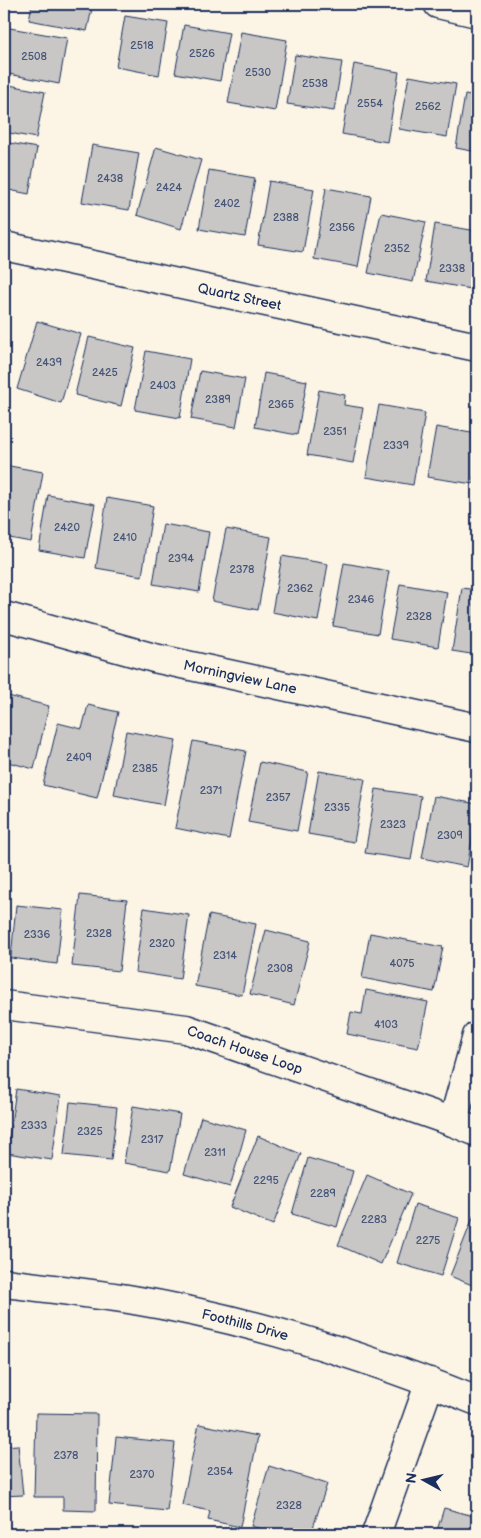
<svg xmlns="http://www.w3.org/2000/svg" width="481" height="1538" font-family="'Balsamiq Sans',sans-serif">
  <rect width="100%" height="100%" fill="#fcf5e5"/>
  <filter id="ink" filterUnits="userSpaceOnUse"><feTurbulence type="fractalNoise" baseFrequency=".02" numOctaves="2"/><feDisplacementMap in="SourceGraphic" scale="10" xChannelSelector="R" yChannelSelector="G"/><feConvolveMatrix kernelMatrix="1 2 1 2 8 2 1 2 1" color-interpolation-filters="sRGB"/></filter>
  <g filter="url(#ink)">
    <g fill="#c8c7c6" stroke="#1b2f5e">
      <path d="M32 4H93L87 31 29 20Z"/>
      <path d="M125 16 168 23 159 75 116 67Z"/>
      <path d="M184 25 229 33 220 81 175 73Z"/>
      <path d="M4 27 67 38 59 84 4 73Z"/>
      <path d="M241 32 287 40 275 111 228 103Z"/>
      <path d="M295 55 342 62 334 111 287 104Z"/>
      <path d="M354 64 399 72 387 142 342 134Z"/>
      <path d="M409 76 456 84 447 137 399 129Z"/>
      <path d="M4 84 45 92 36 138 4 132Z"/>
      <path d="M465 95 477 97V152L456 148Z"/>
      <path d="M4 142 37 148 29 194 4 189Z"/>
      <path d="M92 145 139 153 129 210 82 202Z"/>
      <path d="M156 147 201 160 181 229 137 215Z"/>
      <path d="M209 170 255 178 245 237 199 229Z"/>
      <path d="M269 181 314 189 303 252 258 245Z"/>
      <path d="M326 188 371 196 358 267 314 259Z"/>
      <path d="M381 213 426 222 413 282 368 273Z"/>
      <path d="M435 224 477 231V254L471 289 426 281Z"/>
      <path d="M37 321 81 334 61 403 17 389Z"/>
      <path d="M89 337 135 348 121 406 75 395Z"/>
      <path d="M146 351 190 359 180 418 135 410Z"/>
      <path d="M200 371 245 379 236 427 191 419Z"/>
      <path d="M264 373 307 381 297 435 255 427Z"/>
      <path d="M319 390 345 395 344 405 363 408 353 463 307 455Z"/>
      <path d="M379 405 425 413 413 485 366 477Z"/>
      <path d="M436 427 477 434V458L473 484 427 477Z"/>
      <path d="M4 465 43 472 31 542 4 537Z"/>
      <path d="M48 495 95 504 85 558 39 550Z"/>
      <path d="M107 498 153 506 142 576 96 568Z"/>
      <path d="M163 524 209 532 199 592 153 584Z"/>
      <path d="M226 529 271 537 258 610 212 601Z"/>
      <path d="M282 556 328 564 318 621 272 612Z"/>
      <path d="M344 563 389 571 378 634 333 626Z"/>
      <path d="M400 584 447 592 438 647 390 639Z"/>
      <path d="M462 588 477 590V655L452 651Z"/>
      <path d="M4 695 49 706 34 769 4 761Z"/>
      <path d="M88 705 118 712 97 798 43 785 58 723 82 729Z"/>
      <path d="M126 731 176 740 164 805 114 795Z"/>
      <path d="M193 741 246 751 229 839 175 828Z"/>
      <path d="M260 762 308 772 297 831 248 822Z"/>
      <path d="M319 771 365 779 354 842 308 834Z"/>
      <path d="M376 789 421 796 411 860 365 853Z"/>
      <path d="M434 796 477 804V813L467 867 422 858Z"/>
      <path d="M80 895 127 900 119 971 72 966Z"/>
      <path d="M16 905 63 910 57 964 11 958Z"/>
      <path d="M144 908 189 915 180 979 135 972Z"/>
      <path d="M209 915 256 924 242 995 195 986Z"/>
      <path d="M266 930 310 941 294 1005 250 994Z"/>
      <path d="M370 933 443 947 434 992 362 978Z"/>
      <path d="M366 990 428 1002 418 1048 347 1034 351 1012 362 1014Z"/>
      <path d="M16 1089 61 1096 52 1160 7 1153Z"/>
      <path d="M70 1102 117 1107 111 1160 64 1155Z"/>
      <path d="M133 1106 180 1114 170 1171 124 1163Z"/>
      <path d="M201 1117 246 1130 230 1187 184 1174Z"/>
      <path d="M258 1136 301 1154 273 1225 230 1207Z"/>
      <path d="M308 1158 353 1171 337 1227 292 1214Z"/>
      <path d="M367 1175 411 1194 381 1264 338 1245Z"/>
      <path d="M415 1204 459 1218 441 1276 397 1263Z"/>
      <path d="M474 1215 477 1217V1287L450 1276Z"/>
      <path d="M36 1413 97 1414 96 1511 63 1510V1497H34Z"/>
      <path d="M199 1424 258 1436 240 1527 208 1520 210 1511 182 1505Z"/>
      <path d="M116 1437 175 1443 167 1511 109 1505Z"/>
      <path d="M18 1445 23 1495 4 1496V1446Z"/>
      <path d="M269 1466 327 1484 311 1534H278L251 1526Z"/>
      <path d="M444 1508 477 1517 476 1534H477H436Z"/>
    </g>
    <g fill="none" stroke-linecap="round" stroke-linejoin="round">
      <defs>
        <g id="minor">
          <path d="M438 4 477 13"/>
          <path id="s1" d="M4 246 477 347"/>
          <path id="s2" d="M4 616 154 658 477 728"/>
          <path id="s3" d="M4 1005 186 1029 453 1122 477 1132"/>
          <path d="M453 1122 477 1036"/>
          <path id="s4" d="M4 1283C45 1288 87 1293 128 1299 244 1318 368 1357 477 1401"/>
          <path d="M376 1534 430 1382"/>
        </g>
      </defs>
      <use href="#minor" stroke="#1b2f5e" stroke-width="31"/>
      <use href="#minor" stroke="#fcf5e5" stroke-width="28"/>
    </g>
  </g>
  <g text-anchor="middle" stroke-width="4.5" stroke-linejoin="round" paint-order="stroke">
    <g font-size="11" fill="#465578">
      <text x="142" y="49">2518</text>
      <text x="202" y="57">2526</text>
      <text x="34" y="60">2508</text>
      <text x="258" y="76">2530</text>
      <text x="315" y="87">2538</text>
      <text x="370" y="107">2554</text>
      <text x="428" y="110">2562</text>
      <text x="110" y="182">2438</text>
      <text x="169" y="191">2424</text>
      <text x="227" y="207">2402</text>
      <text x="286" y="221">2388</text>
      <text x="342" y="231">2356</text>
      <text x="397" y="252">2352</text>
      <text x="452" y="272">2338</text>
      <text x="49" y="366">2439</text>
      <text x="105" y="376">2425</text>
      <text x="163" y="389">2403</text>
      <text x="218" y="403">2389</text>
      <text x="281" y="408">2365</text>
      <text x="335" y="435">2351</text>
      <text x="396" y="449">2339</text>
      <text x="67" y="531">2420</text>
      <text x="125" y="541">2410</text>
      <text x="181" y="562">2394</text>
      <text x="242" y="573">2378</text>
      <text x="300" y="592">2362</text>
      <text x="361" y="603">2346</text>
      <text x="419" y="620">2328</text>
      <text x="79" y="761">2409</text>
      <text x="145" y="772">2385</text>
      <text x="211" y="794">2371</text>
      <text x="278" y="801">2357</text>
      <text x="337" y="811">2335</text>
      <text x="393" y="828">2323</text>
      <text x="450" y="839">2309</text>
      <text x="99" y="937">2328</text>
      <text x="37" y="938">2336</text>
      <text x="162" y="947">2320</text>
      <text x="225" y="959">2314</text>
      <text x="402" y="967">4075</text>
      <text x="280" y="972">2308</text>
      <text x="386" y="1028">4103</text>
      <text x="34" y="1129">2333</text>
      <text x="90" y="1135">2325</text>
      <text x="152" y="1143">2317</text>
      <text x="215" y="1156">2311</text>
      <text x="266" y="1184">2295</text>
      <text x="323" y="1197">2289</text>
      <text x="374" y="1223">2283</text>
      <text x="428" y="1244">2275</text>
      <text x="66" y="1459">2378</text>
      <text x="220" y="1475">2354</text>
      <text x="142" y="1478">2370</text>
      <text x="289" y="1509">2328</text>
    </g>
    <g font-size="14" fill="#1b2f5e" stroke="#fcf5e5">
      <text dy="5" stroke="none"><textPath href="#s1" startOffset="241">Quartz Street</textPath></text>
      <text dy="5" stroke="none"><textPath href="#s2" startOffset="244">Morningview Lane</textPath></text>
      <text dy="5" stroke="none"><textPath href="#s3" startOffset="246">Coach House Loop</textPath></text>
      <text dy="5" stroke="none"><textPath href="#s4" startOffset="245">Foothills Drive</textPath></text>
    </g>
  </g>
  <rect width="481" height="1538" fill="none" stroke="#fcf5e5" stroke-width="20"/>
  <rect x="10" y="10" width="461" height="1518" fill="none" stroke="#1b2f5e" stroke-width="2" filter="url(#ink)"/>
  <g transform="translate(424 1480) rotate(278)" stroke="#fcf5e5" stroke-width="4" paint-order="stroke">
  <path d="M0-4L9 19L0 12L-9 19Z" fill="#1b2f5e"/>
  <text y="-8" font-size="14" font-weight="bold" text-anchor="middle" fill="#1b2f5e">N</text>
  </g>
</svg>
